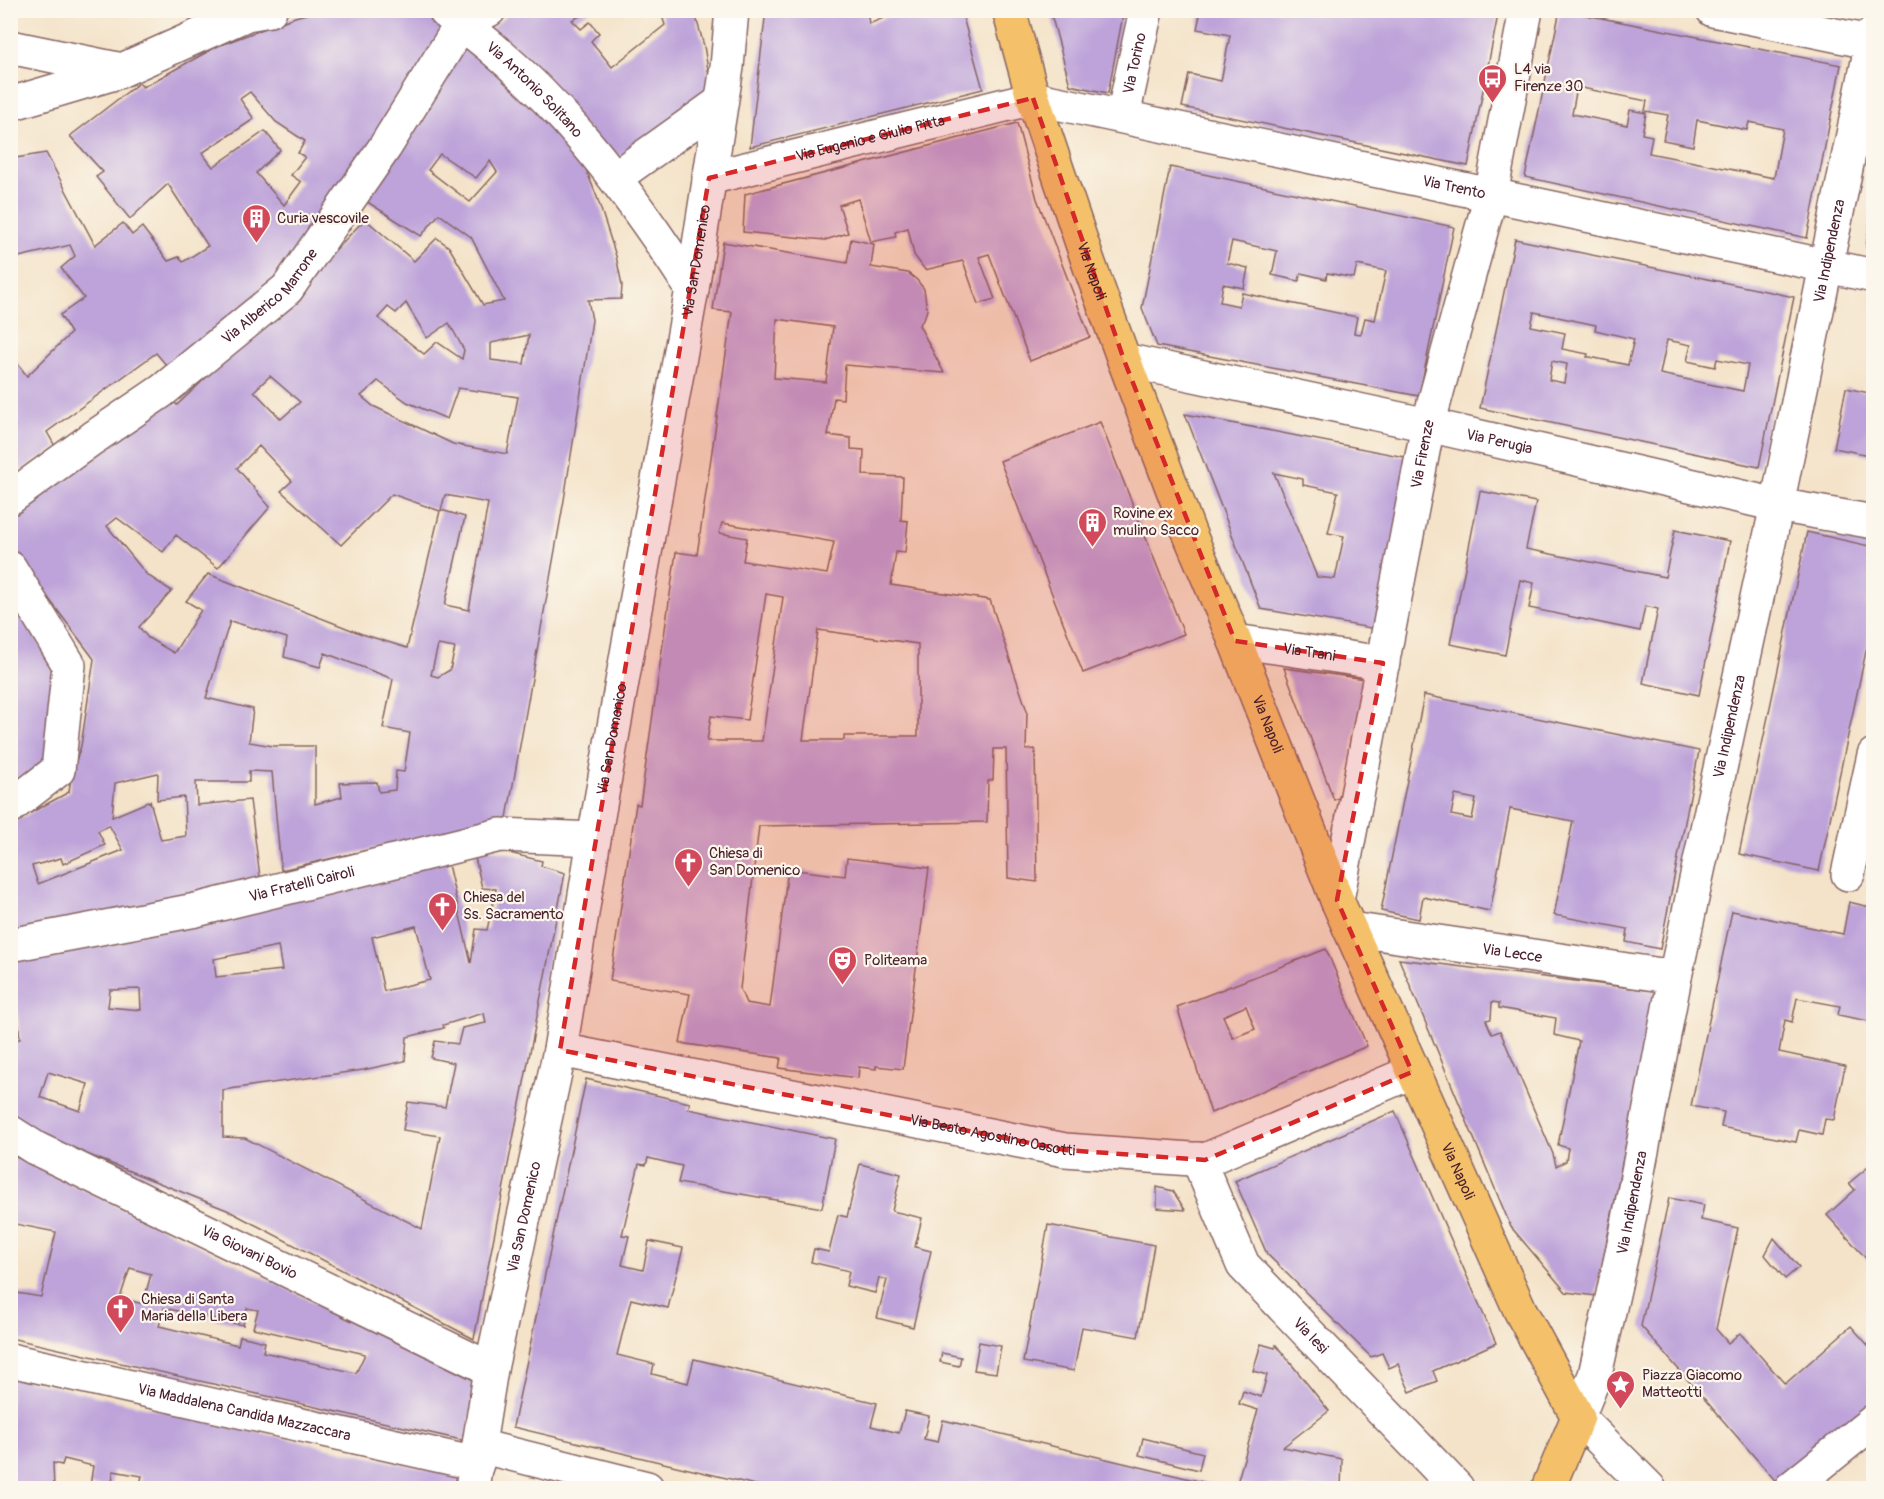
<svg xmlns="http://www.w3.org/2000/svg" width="1884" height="1499" font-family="Pangolin,sans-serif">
  <rect width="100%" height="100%" fill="#fbf7ec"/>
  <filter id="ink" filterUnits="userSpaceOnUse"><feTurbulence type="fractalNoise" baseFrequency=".0167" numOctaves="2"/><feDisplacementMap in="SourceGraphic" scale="12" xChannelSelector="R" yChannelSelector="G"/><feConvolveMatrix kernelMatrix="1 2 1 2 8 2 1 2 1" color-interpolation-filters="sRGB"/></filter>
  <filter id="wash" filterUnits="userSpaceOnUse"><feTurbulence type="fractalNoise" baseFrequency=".008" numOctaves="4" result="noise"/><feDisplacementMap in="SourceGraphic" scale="24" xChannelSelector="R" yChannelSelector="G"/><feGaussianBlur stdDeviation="1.35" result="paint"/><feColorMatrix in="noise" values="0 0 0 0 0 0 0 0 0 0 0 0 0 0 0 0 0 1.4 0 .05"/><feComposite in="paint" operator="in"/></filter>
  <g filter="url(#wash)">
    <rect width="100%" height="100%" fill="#f4e3c9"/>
    <g id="blocks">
      <g fill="#bda3d9" fill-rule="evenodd">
        <path d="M86 10H108L107 15Z"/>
        <path d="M321 10H419L445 25 357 172 275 284 173 373 156 353 47 432 56 448 10 477V430L15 426 10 418V354L27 376 71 333 60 315 84 298 61 268 75 256 70 245 10 259V159L46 153 95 245 123 223 132 235 142 227 168 261 179 257 183 262 208 246 168 184 130 219 96 177 103 172 70 136 139 83 143 87 218 46 295 17ZM250 92 276 122 305 141 298 153 305 157 291 175 301 182 284 205 256 173 280 150 265 131 213 167 202 153 254 119 240 99Z"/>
        <path d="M514 10H592L572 20 581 29 590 22 599 33 591 41 612 67 665 25 660 10H694L704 46 712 93 616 159 490 29Z"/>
        <path d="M766 10H867L869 24 896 13V10H961L983 89 750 147Z"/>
        <path d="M1050 10H1124L1108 93 1070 85Z"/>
        <path d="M1201 10H1499L1468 166 1182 107 1189 74 1221 81 1230 35 1197 29Z"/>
        <path d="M1560 10 1841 65 1807 238 1525 177ZM1577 87 1647 101 1645 111 1668 115 1663 140 1693 146 1697 120 1747 130 1749 122 1783 129 1774 178 1649 153 1652 136 1642 134 1646 113 1630 110 1627 125 1572 114Z"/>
        <path d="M460 37 499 67 580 155 597 197 616 256 622 285 621 299 588 300 592 320 588 347 564 500 507 818 281 870 272 772 249 771V782H196L197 805 250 800 260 877 24 935H10V824L69 792 71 776 81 746 94 659 10 547V512L166 395 177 405 283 305 365 219 414 261 437 238 449 247 483 305 504 301 471 237 439 214 421 236 361 198ZM440 154 476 178 490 161 497 172 470 202 428 170ZM406 303 427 338 449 323 464 350 462 359 437 342 424 354 378 318 388 307 396 313ZM529 335 524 364 491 360V343ZM270 376 300 402 281 419 254 391ZM378 381 407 402 447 419 458 388 518 397 507 454 453 444 373 406 361 396ZM259 446 292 481 281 491 341 545 392 494 440 511 407 648 362 634 208 574 186 601 201 610 174 653 148 638 139 627 172 591 147 575 107 526 117 518 163 552 176 535 218 568 270 507 237 468ZM445 495 488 503 469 610 445 605 465 517 441 510ZM230 621 287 638 284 657 320 667 325 653 393 679 383 728 410 733 404 772 396 771 395 790 379 792 377 782 340 783 342 797 315 804V746H273L249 742 253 709 206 698ZM438 645 455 648 450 670 438 677 431 675ZM158 773 157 800 184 797 186 836 161 840 150 801 112 817 115 783ZM109 825 123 850 38 884 32 866 61 858 63 864 105 845 98 831Z"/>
        <path d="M1017 123 1037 199 1090 337 1030 361 989 254 979 257 995 299 978 304 963 261 925 270 914 255 908 228 895 232 896 237 871 242 858 199 839 205 848 233 825 240 743 232 745 194Z"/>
        <path d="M1170 167 1454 227 1419 396 1157 346 1142 308ZM1232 241 1277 251 1272 275 1299 281 1301 273 1326 279 1327 273 1354 278 1357 265 1386 271 1375 320 1365 318 1361 334 1354 333 1357 317 1242 293 1239 306 1220 302 1223 284 1244 288 1248 268 1227 263Z"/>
        <path d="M1872 214H1874V248L1866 247Z"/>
        <path d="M851 239 874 244 871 267 908 273 917 280 924 289 927 310 924 319 919 325 944 373 845 365 843 399 834 398 828 435 851 438V449L864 450 863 475 903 477 901 520 908 521 905 553 896 552 891 585 990 600 1027 711 1026 750 1035 749 1037 882 1008 878 1006 749H994L993 780 988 781 987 822 759 826 740 989 746 1003 770 1007 788 869 845 876 847 858 929 868 903 1069 876 1066V1069L859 1067 858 1078 779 1068 781 1058 680 1043 690 994 610 981 636 804 640 805 676 552 697 555 732 312 713 310 723 242 847 263ZM777 319 833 327 826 382 774 378ZM722 523 834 542 827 574 743 561 747 538 719 533ZM766 594 783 597 762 741H707L711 716 747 720ZM818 630 918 644V736H844V740H803Z"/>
        <path d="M1515 239 1794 297 1759 467 1480 408ZM1534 312 1596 325 1595 330 1634 339 1628 365 1590 357H1587L1588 354 1562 349 1565 333 1531 326ZM1667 340 1691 345 1687 361 1715 367 1717 359 1748 365 1743 391 1660 374ZM1552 361 1567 364 1564 383 1549 380Z"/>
        <path d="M1846 388 1874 394V456L1834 448Z"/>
        <path d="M1185 414 1410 458 1376 629 1261 609ZM1274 473 1303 479V485L1338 492 1328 533 1344 536 1335 579 1317 577Z"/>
        <path d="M1100 422 1184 634 1083 673 1000 461Z"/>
        <path d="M1480 491 1536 502 1526 549 1665 577 1675 530 1730 541 1699 695 1643 683 1658 609 1645 606 1640 631 1529 608 1534 583 1520 580 1505 655 1450 644Z"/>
        <path d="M1807 532 1874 547V614L1819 871 1739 854Z"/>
        <path d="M10 594 54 667 47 765 10 791Z"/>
        <path d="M1284 668 1365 679 1343 796 1334 800Z"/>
        <path d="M1424 695 1699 751 1660 949 1626 942 1628 929 1554 915 1573 821 1510 809 1490 911 1423 897 1419 919 1381 911ZM1455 795 1476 799 1472 819 1451 815Z"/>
        <path d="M489 848 542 861 541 866 565 873 474 1339 227 1210 19 1127 10 1122V1041L20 1039 17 1010 10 1011V954L446 856 471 963 476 929 487 930 496 889 482 888 474 853ZM416 926 430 980 384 991 372 937ZM278 946 282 970 216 977 214 959ZM140 989 141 1010 108 1007 110 990ZM484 1013 486 1023 462 1028 458 1044 435 1041 431 1058 454 1063 445 1107 408 1102 403 1130 440 1136 422 1229 245 1138 223 1137V1090L363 1070 405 1061 407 1037 444 1028 443 1025ZM48 1072 88 1084 80 1111 40 1097Z"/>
        <path d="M1849 902 1874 908V1022L1838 1015 1840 1006 1797 998 1792 1022 1785 1020 1779 1052 1845 1066 1834 1120 1825 1119 1822 1135 1799 1130 1796 1142 1721 1127 1724 1112 1691 1106 1732 911 1843 934Z"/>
        <path d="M1326 949 1367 1046 1211 1113 1177 1007ZM1246 1006 1255 1029 1233 1038 1223 1016Z"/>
        <path d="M1399 959 1656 991 1596 1296 1566 1292 1511 1227ZM1492 1002 1499 1003V1008L1556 1018 1554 1035 1579 1041 1558 1145 1568 1148 1566 1161 1556 1166 1553 1154 1500 1031 1492 1034 1486 1020 1491 1019Z"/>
        <path d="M586 1079 690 1103 688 1109 835 1139 822 1208 678 1183 682 1166 648 1158 646 1165 639 1164 622 1235 629 1236 622 1265 643 1270 649 1241 683 1248 668 1308 631 1299 617 1355 654 1364 652 1374 688 1383 694 1359 877 1403 871 1426 899 1433 905 1411 929 1416 924 1439 938 1442 943 1420 1228 1488H1091L1082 1486 1081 1488H768L513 1427Z"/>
        <path d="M1395 1111 1496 1343 1433 1371 1437 1381 1410 1392 1398 1364 1389 1368 1382 1353 1371 1357 1267 1254 1235 1181Z"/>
        <path d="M10 1154 478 1382 466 1441 10 1338V1292L41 1297 56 1232 10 1223ZM130 1268 151 1274 143 1304 120 1298ZM164 1308 243 1325 247 1308 258 1310 253 1328 365 1354 356 1373 263 1352 265 1342 240 1336 238 1345 159 1326Z"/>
        <path d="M1874 1162V1267L1827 1215 1855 1190 1849 1183Z"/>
        <path d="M860 1164 901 1174 892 1211 922 1218 915 1247 931 1251 913 1327 877 1318 887 1280 879 1278 875 1293 846 1286 849 1271 811 1262 814 1249 829 1252 838 1215 847 1217Z"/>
        <path d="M1157 1187 1173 1191 1185 1210 1157 1208Z"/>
        <path d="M1669 1198 1704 1205 1701 1220 1738 1228 1716 1329 1728 1343 1740 1333 1785 1384 1851 1326 1874 1352V1402L1779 1485 1641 1326Z"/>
        <path d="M1048 1225 1154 1245 1138 1337 1082 1327 1074 1371 1023 1362Z"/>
        <path d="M1774 1238 1799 1267 1785 1279 1765 1255Z"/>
        <path d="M979 1342 1001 1346 996 1373 974 1370Z"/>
        <path d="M1261 1344 1275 1348 1276 1345 1329 1411 1283 1447 1342 1459 1341 1488H1286L1269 1485 1268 1488H1262L1237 1483 1258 1410 1239 1404 1243 1391 1261 1397 1267 1375 1253 1371Z"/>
        <path d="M942 1353 961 1357 959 1366 940 1362Z"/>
        <path d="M10 1377 459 1477 457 1488H139L142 1476 113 1471 112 1487 90 1486 93 1466 64 1459 62 1465 53 1463 54 1488H10Z"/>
        <path d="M1143 1438 1203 1453 1199 1470 1139 1455Z"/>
      </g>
    </g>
  </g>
  <g filter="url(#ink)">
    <use href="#blocks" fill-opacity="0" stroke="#866462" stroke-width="1.5"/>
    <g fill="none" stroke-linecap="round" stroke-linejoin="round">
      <defs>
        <g id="minor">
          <path d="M1713 10 1874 43"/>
          <path id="s1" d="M446 12C551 87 623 182 692 289"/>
          <path d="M10 47 122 70 247 14 270 10"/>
          <path d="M10 104 118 72"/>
          <path id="s2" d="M1123 116 1146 10"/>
          <path d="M616 177 721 102"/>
          <path id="s3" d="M709 178 1033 98 1874 276"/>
          <path id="s4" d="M1124 360 1428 425 1777 505 1874 522"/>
          <path id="s5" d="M10 498 93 438 162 391 287 289 385 147 462 23 489 10"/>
          <path d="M10 568 69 665 58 770 10 807"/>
          <path id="s6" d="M1235 641 1383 663"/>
          <path d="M1848 874 1874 755"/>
          <path id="s7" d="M1337 900 1428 425 1491 195 1526 10"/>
          <path id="s8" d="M1350 929 1675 977"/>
          <path id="s9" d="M10 945 196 910 500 835 594 839"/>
          <path id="s10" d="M560 1050 1065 1150 1205 1160 1412 1072"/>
          <path id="s11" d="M10 1132 35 1148 491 1369"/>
          <path id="s12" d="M1198 1159 1243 1265 1457 1488"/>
          <path id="s13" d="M10 1360 477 1464"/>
          <path d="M479 1446 647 1488"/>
          <path id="s14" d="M472 1488 491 1369 560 1050 594 839 692 289 727 67 732 10"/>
          <path id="s15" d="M1649 1488 1578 1417 1595 1375 1626 1235 1675 977 1777 505 1874 32"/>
          <path d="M1791 1488 1874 1421"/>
        </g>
        <g id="major">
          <path id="s16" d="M1009 10 1033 98 1089 264 1124 360 1190 535 1235 641 1337 900 1520 1310 1578 1417 1548 1488"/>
        </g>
      </defs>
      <use href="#minor" stroke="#866462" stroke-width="36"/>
      <use href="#major" stroke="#866462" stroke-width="36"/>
      <use href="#minor" stroke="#fff" stroke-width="33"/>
      <use href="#major" stroke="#f4c16a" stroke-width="33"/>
    </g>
  </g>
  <path fill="#d62828" fill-opacity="0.2" stroke="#d62828" stroke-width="4.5" stroke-dasharray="12 8" stroke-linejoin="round" d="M1033 98 1124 360 1235 641 1383 663 1337 900 1412 1072 1205 1160 1065 1150 560 1050 709 178Z"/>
  <defs>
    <symbol id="bus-pin" viewBox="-11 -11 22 30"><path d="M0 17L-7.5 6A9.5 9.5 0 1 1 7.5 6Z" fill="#d1495b" stroke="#fbf7ec"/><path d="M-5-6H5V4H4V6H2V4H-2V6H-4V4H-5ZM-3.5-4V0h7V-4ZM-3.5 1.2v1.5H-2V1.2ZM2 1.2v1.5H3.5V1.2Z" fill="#fff"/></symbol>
    <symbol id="building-pin" viewBox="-11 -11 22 30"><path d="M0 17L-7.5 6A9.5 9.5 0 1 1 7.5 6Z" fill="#d1495b" stroke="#fbf7ec"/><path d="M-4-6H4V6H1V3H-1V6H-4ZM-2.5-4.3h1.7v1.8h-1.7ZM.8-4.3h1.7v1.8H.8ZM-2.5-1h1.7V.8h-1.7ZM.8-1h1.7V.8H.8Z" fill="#fff"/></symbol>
    <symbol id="church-pin" viewBox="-11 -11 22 30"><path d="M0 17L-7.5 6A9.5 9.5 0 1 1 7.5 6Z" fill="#d1495b" stroke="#fbf7ec"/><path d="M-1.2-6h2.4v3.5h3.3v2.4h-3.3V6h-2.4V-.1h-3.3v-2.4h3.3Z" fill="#fff"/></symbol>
    <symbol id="theatre-pin" viewBox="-11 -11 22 30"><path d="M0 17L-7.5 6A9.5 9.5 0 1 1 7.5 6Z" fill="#d1495b" stroke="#fbf7ec"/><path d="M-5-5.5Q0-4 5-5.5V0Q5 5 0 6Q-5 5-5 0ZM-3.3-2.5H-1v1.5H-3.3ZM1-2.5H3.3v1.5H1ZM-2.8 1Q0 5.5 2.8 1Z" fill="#fff"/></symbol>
    <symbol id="sight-pin" viewBox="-11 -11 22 30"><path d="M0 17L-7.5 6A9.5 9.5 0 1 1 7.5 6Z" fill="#d1495b" stroke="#fbf7ec"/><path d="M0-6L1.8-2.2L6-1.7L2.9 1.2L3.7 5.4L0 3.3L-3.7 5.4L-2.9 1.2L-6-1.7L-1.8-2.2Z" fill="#fff"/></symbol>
  </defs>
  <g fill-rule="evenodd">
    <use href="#bus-pin" x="1476" y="62" width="33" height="45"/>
    <use href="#building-pin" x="240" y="202" width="33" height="45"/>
    <use href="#building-pin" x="1076" y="506" width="33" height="45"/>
    <use href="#church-pin" x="672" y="846" width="33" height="45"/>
    <use href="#church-pin" x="426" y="890" width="33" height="45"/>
    <use href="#theatre-pin" x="826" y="944" width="33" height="45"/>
    <use href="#church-pin" x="104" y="1292" width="33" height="45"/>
    <use href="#sight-pin" x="1604" y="1368" width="33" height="45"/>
  </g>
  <g text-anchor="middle" stroke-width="4.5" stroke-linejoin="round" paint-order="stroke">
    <g font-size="15" fill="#4a1f2b" stroke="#fbf7ec">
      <text dy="5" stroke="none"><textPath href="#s2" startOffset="54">Via Torino</textPath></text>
      <text dy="5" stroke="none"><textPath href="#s1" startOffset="118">Via Antonio Solitano</textPath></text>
      <text dy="5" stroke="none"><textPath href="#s3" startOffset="166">Via Eugenio e Giulio Pitta</textPath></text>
      <text dy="5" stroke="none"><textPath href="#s3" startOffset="764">Via Trento</textPath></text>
      <text dy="5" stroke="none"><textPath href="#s15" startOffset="1294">Via Indipendenza</textPath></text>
      <text dy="5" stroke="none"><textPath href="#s14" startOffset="1248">Via San Domenico</textPath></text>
      <text dy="5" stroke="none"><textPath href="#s16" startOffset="274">Via Napoli</textPath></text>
      <text dy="5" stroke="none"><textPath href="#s5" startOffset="330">Via Alberico Marrone</textPath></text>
      <text dy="5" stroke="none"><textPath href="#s4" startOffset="384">Via Perugia</textPath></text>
      <text dy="5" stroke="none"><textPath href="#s7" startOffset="454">Via Firenze</textPath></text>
      <text dy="5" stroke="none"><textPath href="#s6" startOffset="75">Via Trani</textPath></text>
      <text dy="5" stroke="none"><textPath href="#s16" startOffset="760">Via Napoli</textPath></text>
      <text dy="5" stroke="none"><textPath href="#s15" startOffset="808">Via Indipendenza</textPath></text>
      <text dy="5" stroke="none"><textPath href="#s14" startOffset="762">Via San Domenico</textPath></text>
      <text dy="5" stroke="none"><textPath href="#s9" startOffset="298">Via Fratelli Cairoli</textPath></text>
      <text dy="5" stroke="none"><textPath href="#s8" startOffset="164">Via Lecce</textPath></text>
      <text dy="5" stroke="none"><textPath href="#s10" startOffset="441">Via Beato Agostino Casotti</textPath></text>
      <text dy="5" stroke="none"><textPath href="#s16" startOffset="1246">Via Napoli</textPath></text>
      <text dy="5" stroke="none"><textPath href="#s15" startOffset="322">Via Indipendenza</textPath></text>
      <text dy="5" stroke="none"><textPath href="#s14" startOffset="276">Via San Domenico</textPath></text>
      <text dy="5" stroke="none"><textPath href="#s11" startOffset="268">Via Giovani Bovio</textPath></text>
      <text dy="5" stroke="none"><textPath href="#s12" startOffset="213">Via Iesi</textPath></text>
      <text dy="5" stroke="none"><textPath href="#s13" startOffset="240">Via Maddalena Candida Mazzaccara</textPath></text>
    </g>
    <g font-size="15" fill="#4a1f2b" stroke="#fbf7ec" text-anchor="start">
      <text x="1514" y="74">L4 via<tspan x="1514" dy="17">Firenze 30</tspan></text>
      <text x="277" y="223">Curia vescovile</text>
      <text x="1113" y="518">Rovine ex<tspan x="1113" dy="17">mulino Sacco</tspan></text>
      <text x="709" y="858">Chiesa di<tspan x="709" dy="17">San Domenico</tspan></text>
      <text x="463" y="902">Chiesa del<tspan x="463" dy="17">Ss. Sacramento</tspan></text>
      <text x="864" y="965">Politeama</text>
      <text x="141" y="1304">Chiesa di Santa<tspan x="141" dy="17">Maria della Libera</tspan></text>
      <text x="1642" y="1380">Piazza Giacomo<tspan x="1642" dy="17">Matteotti</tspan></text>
    </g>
  </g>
  <rect width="1884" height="1499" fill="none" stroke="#fbf7ec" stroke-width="36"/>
</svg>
